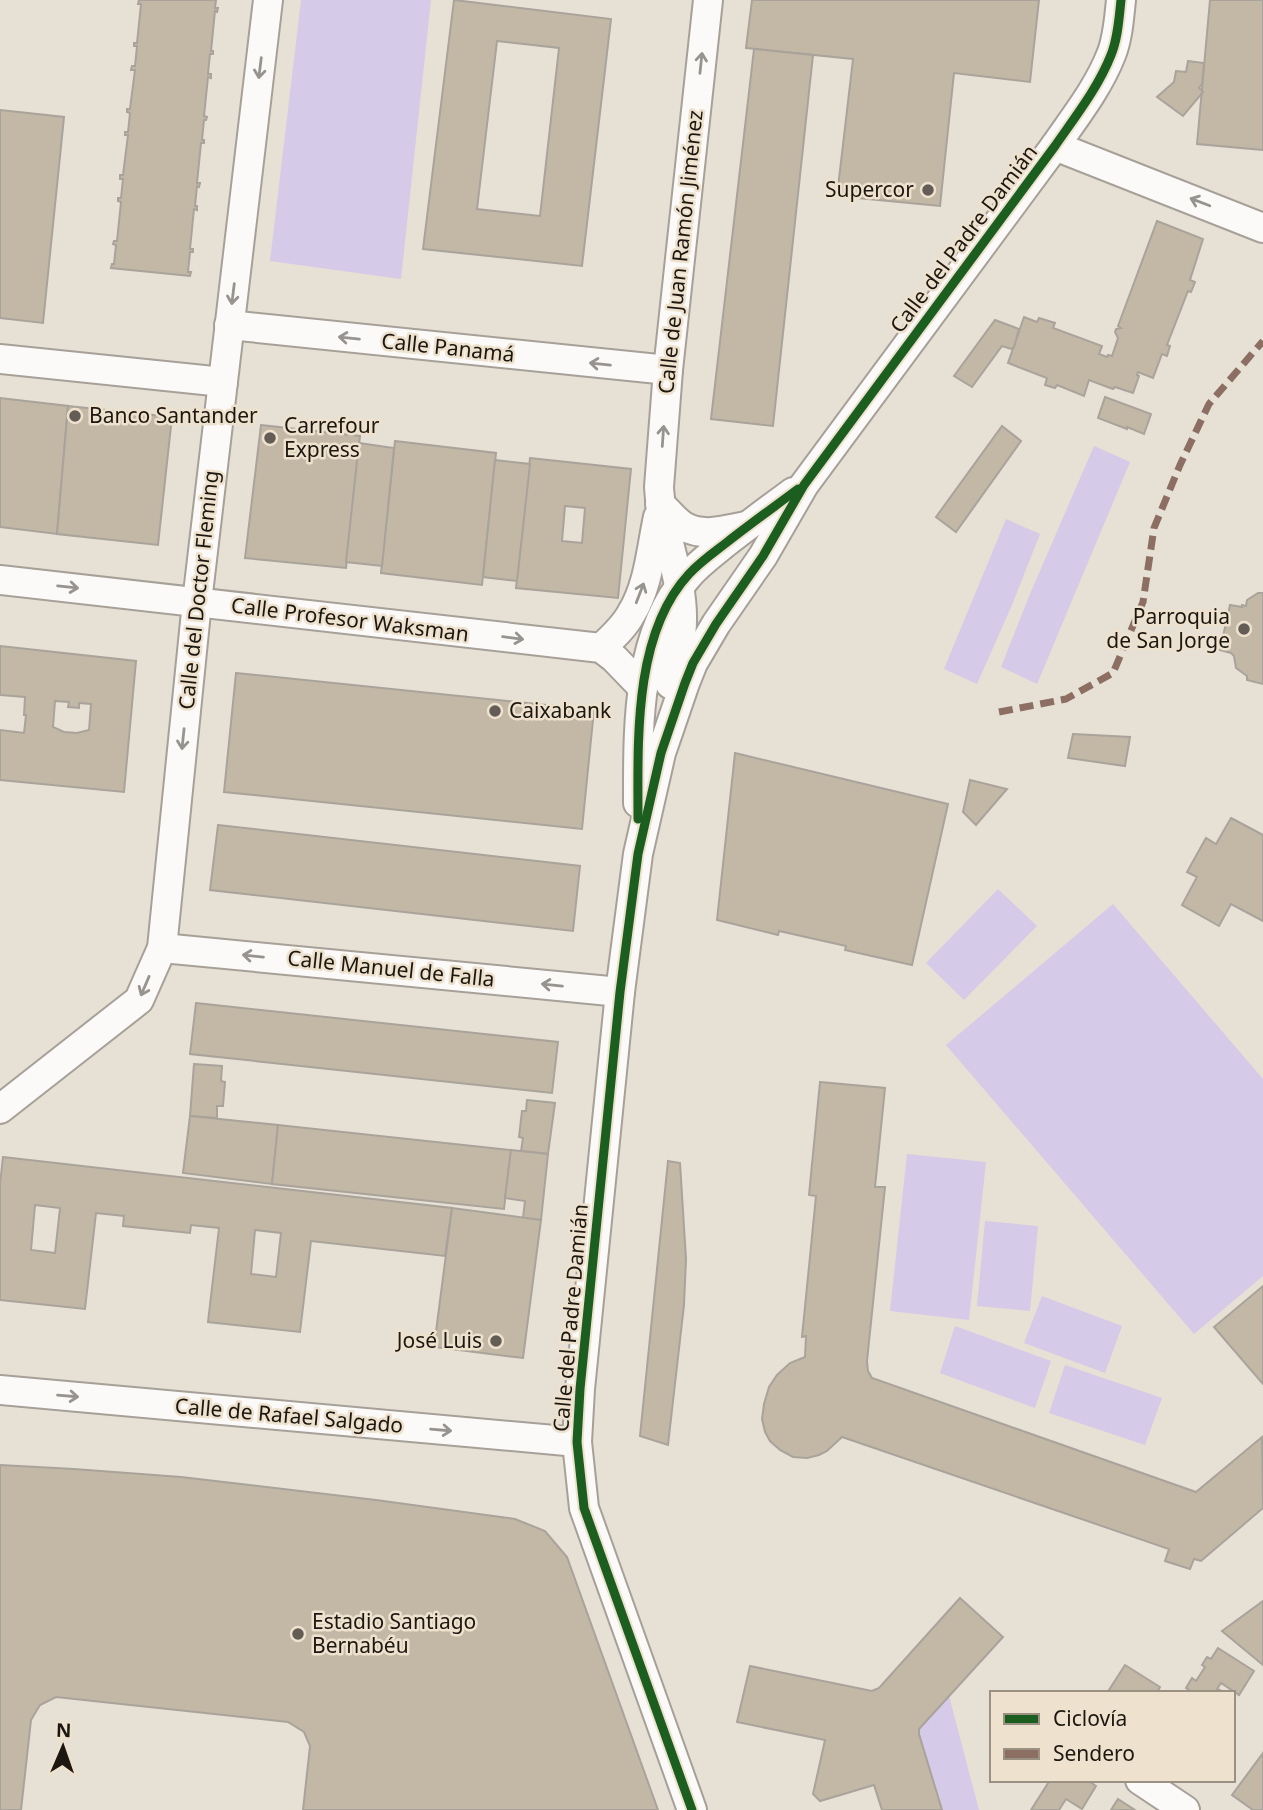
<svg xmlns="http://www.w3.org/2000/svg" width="1263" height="1810" font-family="'Noto Sans',sans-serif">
  <rect width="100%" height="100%" fill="#e7e0d5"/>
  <g fill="#d5cae7">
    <path d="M301 0H431L401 279 270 261Z"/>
    <path d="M1094 446 1130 462 1037 684 1001 667 1030 594Z"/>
    <path d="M1006 519 1040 534 1012 605 977 684 944 669Z"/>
    <path d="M998 889 1037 926 964 1000 926 963Z"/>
    <path d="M1113 904 1263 1079V1276L1194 1334 946 1045Z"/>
    <path d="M907 1154 986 1162 969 1320 890 1311Z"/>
    <path d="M985 1221 1038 1226 1030 1311 977 1306Z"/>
    <path d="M1042 1296 1122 1326 1105 1373 1024 1343Z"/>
    <path d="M955 1326 1051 1361 1035 1408 940 1373Z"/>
    <path d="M1065 1365 1162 1398 1145 1445 1049 1413Z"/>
    <path d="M949 1696 979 1810H942L919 1734V1729Z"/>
  </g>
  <g fill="#c3b8a6" stroke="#a9a39b" stroke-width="2" fill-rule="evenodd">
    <path d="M139 0H216L215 8H218L217 12 215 11 211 51H213V54H210L208 74H211V78L208 77 204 116 207 117 206 120H204L202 140H204V143H201L197 183H200L199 187 197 186 195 206H197V210L194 209 190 249H193V252H190L188 272H191L190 276 111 268 112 264H114L116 245 113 244 114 241H117L121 202 118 201V198H121L123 179H120V175H123L128 135H125V132H128L130 113 127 112V109H130L135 70H131L132 66H135L137 46H134V43H137L141 4H138Z"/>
    <path d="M454 0 611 19 582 266 423 249ZM497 41 559 48 540 216 477 209Z"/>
    <path d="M752 0H1039L1030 82 954 73 940 206 837 196 853 59 746 48Z"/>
    <path d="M1210 0H1263V150L1197 144Z"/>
    <path d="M754 49 813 55 773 426 711 419Z"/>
    <path d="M1188 61 1204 63 1202 84 1199 88 1203 92 1183 116 1157 97 1174 82 1176 71 1186 72Z"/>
    <path d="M0 110 64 117 43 323 0 318Z"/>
    <path d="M1157 221 1203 239 1190 280 1195 282 1191 292 1188 291 1167 345 1170 346 1167 356 1162 354 1153 378 1138 372 1137 375 1139 376 1133 393 1115 387 1113 389 1089 380 1084 396 1057 385 1055 388 1045 385 1047 378 1008 363 1024 317 1037 322 1039 318 1055 323 1053 328 1102 346 1099 354 1107 357 1108 355 1112 356 1118 338 1115 332 1116 329 1121 328 1118 326Z"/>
    <path d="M995 320 1019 329 1014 347 1011 349 1002 346 972 387 954 376Z"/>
    <path d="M1105 397 1151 414 1144 434 1127 427V429L1098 418Z"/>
    <path d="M0 398 68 406 57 534 0 527Z"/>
    <path d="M68 406 172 417 158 545 57 534Z"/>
    <path d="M261 425 360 436 346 568 245 558Z"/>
    <path d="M1002 426 1021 441 956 532 936 517Z"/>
    <path d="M395 441 496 453 482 585 381 573Z"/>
    <path d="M359 443 394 448 382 566 346 562Z"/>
    <path d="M530 458 631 469 618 598 516 588ZM565 506 585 508 582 543 562 541Z"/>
    <path d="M495 460 530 464 517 581 483 577Z"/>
    <path d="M1258 593H1263V684L1247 680V676L1236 668 1234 656 1231 653 1220 650 1230 605 1242 607V605L1246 606 1247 600Z"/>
    <path d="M0 646 136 661 124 792 0 780V730L24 733 26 715H24L25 697 0 695ZM55 701 69 702 68 707 79 708V703L91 704 89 730 77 733 64 732 53 727Z"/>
    <path d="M236 673 594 710 582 829 224 792Z"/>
    <path d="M1073 734 1130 737 1125 766 1068 758Z"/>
    <path d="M735 753 948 804 912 965 845 950 846 946 779 931 778 935 717 920Z"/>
    <path d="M970 780 1007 789 976 825 963 812Z"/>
    <path d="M1231 818 1263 835V921L1231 904 1219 926 1182 905 1197 877 1187 872 1206 838 1216 844Z"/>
    <path d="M218 825 580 866 573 931 210 890Z"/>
    <path d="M196 1003 558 1042 552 1093 190 1054Z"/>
    <path d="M194 1064 222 1066 221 1081 225 1082 223 1106H217V1118L190 1116Z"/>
    <path d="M820 1082 885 1088 875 1187H885L867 1361 868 1371 872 1378 1196 1492 1262 1437 1263 1508 1201 1561 1194 1559 1190 1569 1165 1561 1169 1549 842 1437 827 1451 819 1455 807 1458 793 1457 780 1450 770 1441 765 1432 762 1419 764 1404 769 1387 777 1375 790 1363 805 1357 806 1336 802 1337 816 1196 809 1195Z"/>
    <path d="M527 1100 555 1103 548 1154 521 1151 523 1138 519 1137 522 1111H526Z"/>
    <path d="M190 1116 278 1125 272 1184 183 1173Z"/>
    <path d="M278 1125 511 1150 504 1209 272 1184Z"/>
    <path d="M511 1150 548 1154 541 1220 523 1218 525 1201 505 1198Z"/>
    <path d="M3 1157 452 1208 445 1256 311 1241 300 1332 208 1322 219 1228 191 1225 190 1233 123 1226 124 1216 96 1213 85 1309 0 1300V1184ZM35 1205 60 1208 55 1253 31 1250ZM255 1230 281 1233 276 1277 251 1274Z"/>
    <path d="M668 1161 680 1163 686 1259 684 1305 668 1445 640 1436Z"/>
    <path d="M452 1208 541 1220 523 1358 434 1347Z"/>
    <path d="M1263 1286V1384L1214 1327Z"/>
    <path d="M0 1465 74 1469 181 1477 376 1500 515 1519 545 1531 567 1557 658 1810H303L310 1746 304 1732 288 1722 56 1697 40 1705 31 1720 21 1810H0Z"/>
    <path d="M960 1598 1003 1637 919 1729V1734L942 1810H882L874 1785 820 1801 813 1794 825 1740 737 1722 750 1666 872 1691 879 1688Z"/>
    <path d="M1263 1601V1665L1222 1631Z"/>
    <path d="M1218 1648 1254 1671 1239 1695 1221 1683 1217 1689 1222 1691 1221 1693H1188L1189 1690 1186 1688 1192 1678 1196 1681 1205 1667 1202 1665 1207 1657 1211 1659Z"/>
    <path d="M1125 1665 1160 1687 1157 1693H1107Z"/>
    <path d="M1263 1753V1810H1253L1232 1795Z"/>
    <path d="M1050 1780H1087L1096 1786 1082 1809 1066 1799 1059 1810H1031Z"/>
    <path d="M1118 1799 1135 1810H1111Z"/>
  </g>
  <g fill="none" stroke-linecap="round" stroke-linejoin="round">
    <defs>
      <g id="minor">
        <path d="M1055 146 1263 228"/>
        <path d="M229 325 668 370"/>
        <path d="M0 359 223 382"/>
        <path d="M660 504C668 511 676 522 685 527 704 537 726 530 746 526"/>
        <path d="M0 580 601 648 614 658 643 688"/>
        <path d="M601 648C612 638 624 627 631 614 649 585 651 549 658 517"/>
        <path d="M670 684C675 663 682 642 682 620 683 575 661 532 659 487L668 370 708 0"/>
        <path d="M638 803C638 729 636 634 688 576 698 564 712 554 724 544 747 526 770 509 793 492"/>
        <path d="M162 948 620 992"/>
        <path d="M0 1109 139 1000 162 948 197 602 268 0"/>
        <path d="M0 1390 577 1442"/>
        <path d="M1140 1780 1185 1810"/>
        <path d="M692 1810 584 1508 577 1442 580 1389 620 992 638 854 661 753 685 683 693 663 716 624 763 556 804 485 1055 146C1075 117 1098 88 1111 55 1118 38 1119 18 1121 0"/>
      </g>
    </defs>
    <use href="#minor" stroke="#a6a098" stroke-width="32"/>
    <use href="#minor" stroke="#fbfaf9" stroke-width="28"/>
    <path stroke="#8d6e63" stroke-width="7" stroke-dasharray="14 7" stroke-linecap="butt" d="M999 712 1066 699 1113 673 1143 602 1154 528 1180 465 1209 404 1263 341"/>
    <defs>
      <g id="cycleway">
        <path d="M638 819C638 742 633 634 689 574 700 562 713 553 726 543 750 524 774 507 798 489"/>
        <path d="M692 1810 584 1508 577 1442 580 1389 620 992 638 854 661 753 685 683 693 663 716 624 763 556 804 485 1055 146C1075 117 1098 88 1111 55 1118 38 1119 18 1121 0"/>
      </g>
    </defs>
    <use href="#cycleway" stroke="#eee2ce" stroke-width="13"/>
    <use href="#cycleway" stroke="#1b5e20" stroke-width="9"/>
  </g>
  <defs><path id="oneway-shaft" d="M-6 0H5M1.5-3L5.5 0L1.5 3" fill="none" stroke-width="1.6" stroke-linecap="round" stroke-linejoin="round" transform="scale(1.75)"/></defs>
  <g stroke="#979490">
    <use href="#oneway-shaft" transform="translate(701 63) rotate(-84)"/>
    <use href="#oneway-shaft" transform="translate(260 68) rotate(97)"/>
    <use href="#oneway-shaft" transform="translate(1200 202) rotate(-159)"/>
    <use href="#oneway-shaft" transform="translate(233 294) rotate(97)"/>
    <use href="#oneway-shaft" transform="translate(349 338) rotate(-174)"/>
    <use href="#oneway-shaft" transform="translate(600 364) rotate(-174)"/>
    <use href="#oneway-shaft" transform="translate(663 436) rotate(-86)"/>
    <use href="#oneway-shaft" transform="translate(68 587) rotate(6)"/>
    <use href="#oneway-shaft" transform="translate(640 593) rotate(-69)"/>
    <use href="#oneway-shaft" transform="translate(513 638) rotate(7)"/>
    <use href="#oneway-shaft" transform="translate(183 739) rotate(96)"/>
    <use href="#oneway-shaft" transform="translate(253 956) rotate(-174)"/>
    <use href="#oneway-shaft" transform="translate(552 985) rotate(-174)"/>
    <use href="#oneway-shaft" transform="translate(145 986) rotate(113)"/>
    <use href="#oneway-shaft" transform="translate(68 1396) rotate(5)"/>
    <use href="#oneway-shaft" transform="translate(441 1430) rotate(5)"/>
  </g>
  <g fill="#635d55" stroke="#eee2ce" stroke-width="2.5">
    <circle cx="928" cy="190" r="7"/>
    <circle cx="75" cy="416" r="7"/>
    <circle cx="270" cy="438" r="7"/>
    <circle cx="1244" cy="629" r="7"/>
    <circle cx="495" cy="711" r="7"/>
    <circle cx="496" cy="1341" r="7"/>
    <circle cx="298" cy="1634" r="7"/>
  </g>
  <g text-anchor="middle" stroke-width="5" stroke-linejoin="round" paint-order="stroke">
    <g font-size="21" fill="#1c1710" stroke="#eee2ce" text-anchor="start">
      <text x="914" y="197" text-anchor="end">Supercor</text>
      <text x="89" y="423">Banco Santander</text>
      <text x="284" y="433">Carrefour<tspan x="284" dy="24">Express</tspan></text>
      <text x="1230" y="624" text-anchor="end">Parroquia<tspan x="1230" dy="24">de San Jorge</tspan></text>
      <text x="509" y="718">Caixabank</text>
      <text x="482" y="1348" text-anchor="end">José Luis</text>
      <text x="312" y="1629">Estadio Santiago<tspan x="312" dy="24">Bernabéu</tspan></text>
    </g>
    <g font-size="21" fill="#1c1710" stroke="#eee2ce">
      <text transform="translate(964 239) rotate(-53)" y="7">Calle del Padre Damián</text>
      <text transform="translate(681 252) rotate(-84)" y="7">Calle de Juan Ramón Jiménez</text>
      <text transform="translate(448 348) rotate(6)" y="7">Calle Panamá</text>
      <text transform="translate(199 590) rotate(-84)" y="7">Calle del Doctor Fleming</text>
      <text transform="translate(350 620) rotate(7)" y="7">Calle Profesor Waksman</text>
      <text transform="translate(391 969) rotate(6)" y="7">Calle Manuel de Falla</text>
      <text transform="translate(571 1318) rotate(-85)" y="7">Calle del Padre Damián</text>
      <text transform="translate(289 1416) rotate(5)" y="7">Calle de Rafael Salgado</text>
    </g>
  </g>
  <rect x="990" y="1691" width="245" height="91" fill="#eee2ce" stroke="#9a9182" stroke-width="2"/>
  <rect x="1004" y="1714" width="35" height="10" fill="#1b5e20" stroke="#9a9182" stroke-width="2"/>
  <text x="1053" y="1726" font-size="21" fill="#1c1710">Ciclovía</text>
  <rect x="1004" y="1749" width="35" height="10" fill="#8d6e63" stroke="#9a9182" stroke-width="2"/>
  <text x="1053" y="1761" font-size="21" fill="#1c1710">Sendero</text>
  <g transform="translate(63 1747) rotate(2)" stroke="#eee2ce" stroke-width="5" paint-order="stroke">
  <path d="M0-5L12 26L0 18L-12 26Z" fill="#1c1710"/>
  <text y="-10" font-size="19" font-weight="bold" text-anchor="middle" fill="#1c1710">N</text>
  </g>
</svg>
